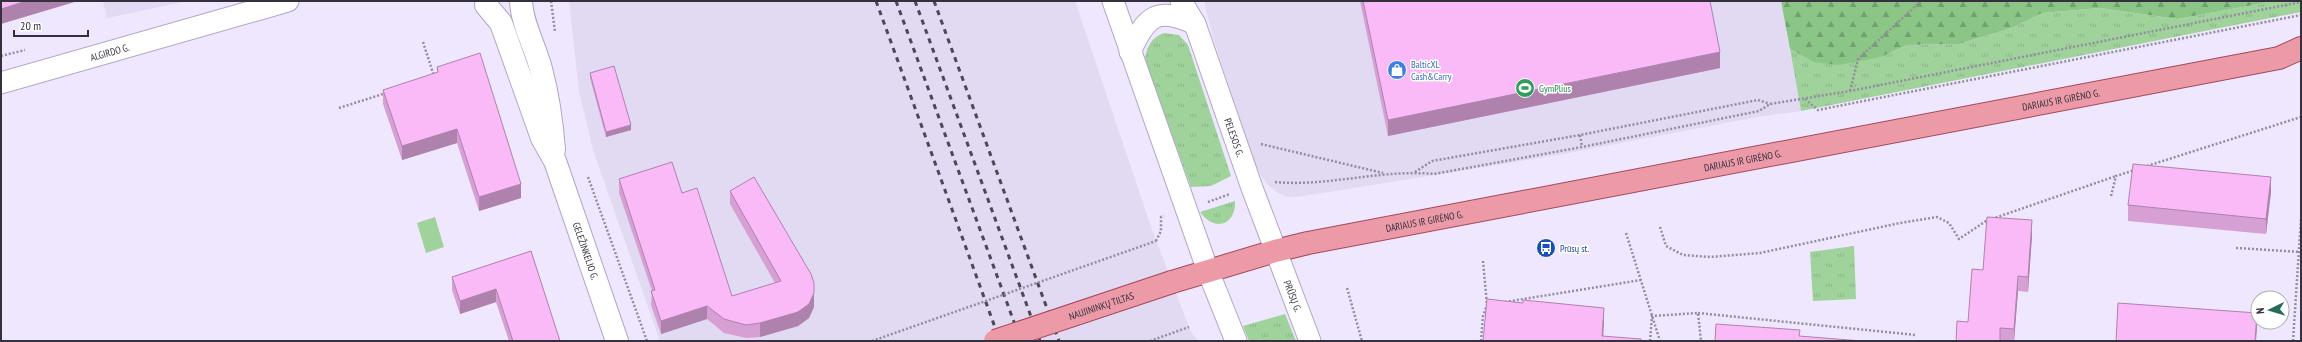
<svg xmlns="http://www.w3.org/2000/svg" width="2302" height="342" font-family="'PT Sans Narrow',sans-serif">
  <defs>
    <pattern id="grass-tufts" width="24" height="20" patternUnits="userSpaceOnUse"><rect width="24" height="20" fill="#9fd39b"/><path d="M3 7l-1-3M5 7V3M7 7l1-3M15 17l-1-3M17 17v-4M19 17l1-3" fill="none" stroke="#8ab587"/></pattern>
    <pattern id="forest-firs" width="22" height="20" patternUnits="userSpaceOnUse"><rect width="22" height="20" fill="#8bc687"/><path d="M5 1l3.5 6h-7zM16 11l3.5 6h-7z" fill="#72a170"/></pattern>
  </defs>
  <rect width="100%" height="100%" fill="#efe7fd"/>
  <g fill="#e2d9f2">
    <path d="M103 1H188L107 18Z"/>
    <path d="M569 1H1075L1150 224 1190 330 1198 341H660L593 150 579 91Z"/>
    <path d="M1204 1H1781L1801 111 1757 117 1558 155 1297 197H1288L1278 193 1267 184 1255 166 1213 37Z"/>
  </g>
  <g fill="url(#grass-tufts)">
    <path d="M2275 1H2301V12L1801 111 1790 49 1813 62 1881 57 1907 45 1959 44 2014 27 2042 13 2100 8 2177 19Z"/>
    <path d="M1164 33 1179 35 1188 45 1231 176 1211 186 1191 187 1145 62C1145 49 1151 37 1164 33Z"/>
    <path d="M1235 201C1236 226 1214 232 1200 212Z"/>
    <path d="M1854 246 1856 299 1813 301 1810 252Z"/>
    <path d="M1285 314 1296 341H1249L1243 326Z"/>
  </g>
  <path fill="url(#forest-firs)" d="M1781 1H2275L2177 19 2100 8 2042 13 2014 27 1959 44 1907 45 1881 57 1839 65 1813 62 1790 49Z"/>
  <path fill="#9fd39b" d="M435 217 444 247 426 253 417 223Z"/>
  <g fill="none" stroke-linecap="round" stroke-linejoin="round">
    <defs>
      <g id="street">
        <path d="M1113 1 1208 271 1236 341"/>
        <path id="s1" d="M1181 1 1195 24 1252 188 1310 341"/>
        <path d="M1130 52C1146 16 1157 6 1195 24"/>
        <path id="s2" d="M1 83 288 1"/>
      </g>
      <g id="secondary">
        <path d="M521 1C522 24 535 46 541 69 548 95 552 123 554 150"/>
        <path id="s3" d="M486 5 501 23 542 138 555 161 617 341"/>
      </g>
      <g id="primary">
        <path id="s4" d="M1172 282 1275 251 1308 243 2279 58 2301 48"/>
      </g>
    </defs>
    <use href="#street" stroke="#b1a5c6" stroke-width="23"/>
    <use href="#secondary" stroke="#b1a5c6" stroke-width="24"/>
    <use href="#primary" stroke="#a4495d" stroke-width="24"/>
    <g stroke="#938d9f" stroke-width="2.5" stroke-dasharray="2 2" stroke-linecap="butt">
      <path d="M551 1 555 32"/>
      <path d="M423 42 434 76"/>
      <path d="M1 56 25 50"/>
      <path d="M1850 91 1858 59 1921 1"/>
      <path d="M1805 99 1818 110 2301 15"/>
      <path d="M339 108 386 93"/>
      <path d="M1580 135 1582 147"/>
      <path d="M1261 144 1383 173"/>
      <path d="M2147 166 2301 117"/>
      <path d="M1415 172 1432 161 1580 135 1758 100 1770 104"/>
      <path d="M588 177 647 341"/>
      <path d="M1275 182C1328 187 1380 169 1434 174L1582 147 1759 111 1770 104 1850 91 2301 2"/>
      <path d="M2111 196 2116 176 2135 170"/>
      <path d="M1208 202 1230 194"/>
      <path d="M1660 227 1666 246 1683 255 1710 257 1760 253 1900 223 1937 217 1949 223 1959 239 1986 221 2116 176"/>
      <path d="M1626 233 1660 341"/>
      <path d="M1156 241 1161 231V217L1164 216"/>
      <path d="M2236 248 2301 252"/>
      <path d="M1483 261 1487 305H1488"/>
      <path d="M1347 288 1362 341"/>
      <path d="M1505 302 1641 280"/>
      <path d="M1698 313 1916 335"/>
      <path d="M1150 341 1189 327"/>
      <path d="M1481 341 1483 316 1487 305"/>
      <path d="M1650 341 1652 316 1698 313 1701 341"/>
      <path d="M2293 341 2301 219"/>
    </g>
    <use href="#street" stroke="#fff" stroke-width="21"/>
    <use href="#secondary" stroke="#fff" stroke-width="22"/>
    <use href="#primary" stroke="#ec9aa8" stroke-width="22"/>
    <g stroke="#4d4756" stroke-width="3" stroke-dasharray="5 5" stroke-linecap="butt">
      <path d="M876 1 1000 341"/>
      <path d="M896 1 1021 341"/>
      <path d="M915 1 1040 341"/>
      <path d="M934 1 1059 341"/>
    </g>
    <defs>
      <g id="primary-bridge">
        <path id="s5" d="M995 341 1172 282"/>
      </g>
    </defs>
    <use href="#primary-bridge" stroke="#a4495d" stroke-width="24" stroke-linecap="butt"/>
    <path stroke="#938d9f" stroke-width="2.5" stroke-dasharray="2 2" stroke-linecap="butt" d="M872 341 1156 241"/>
    <use href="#primary-bridge" stroke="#ec9aa8" stroke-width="22"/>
  </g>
  <g fill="#d6a0d4">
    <path d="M1360 1H1710L1720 68 1388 136Z"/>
    <path d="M437 67 521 198 479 211 457 143 402 160 383 104V90L437 73Z"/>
    <path d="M590 73 631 130 606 137 590 78Z"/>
    <path d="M619 179 682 193 732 296 775 283 730 204V191L814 307 809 318 798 326 760 337 746 338 724 333 707 319 661 334 651 305 652 291 619 193Z"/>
    <path d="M2271 192 2266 234 2128 221V205Z"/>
    <path d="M2032 236 2028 292 2018 291 2014 341H1956L1968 322 1983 270Z"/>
    <path d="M531 251 560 341H509L496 302 460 314 452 290V277Z"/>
  </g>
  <g fill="#ae82ad">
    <path d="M26 1H78L1 24V9Z"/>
    <path d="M1720 52V68L1388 136V120Z"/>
    <path d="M631 125V130L606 137V132Z"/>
    <path d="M457 129V143L402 160V146Z"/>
    <path d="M2271 177V192L2266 234V219Z"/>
    <path d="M521 184V198L479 211V197Z"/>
    <path d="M2032 220V236L2028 292V277Z"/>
    <path d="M2018 276V291L2014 341V329Z"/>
    <path d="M496 289V302L460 314V301Z"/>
    <path d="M814 293V307L809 318 798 326 760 337V323Z"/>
    <path d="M707 306V319L661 334V321Z"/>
    <path d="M1604 308V324L1603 341 1602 336Z"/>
    <path d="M2257 313V328L2256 341H2255Z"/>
  </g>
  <g fill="#f9baf7" stroke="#ae82ad">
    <path d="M1 1H26L1 9Z"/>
    <path d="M1363 1H1710L1720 52 1388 120Z"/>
    <path d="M480 53 521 184 479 197 457 129 402 146 383 90 438 72 437 67Z"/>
    <path d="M614 66 631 125 606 132 590 73Z"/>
    <path d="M672 162 682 193 697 188 732 296 781 281 730 191 754 177 811 274 814 283V293L809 304 798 312 760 323 746 325 724 319 707 306 661 321 651 291 655 290 619 179Z"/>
    <path d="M2133 164 2271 177 2266 219 2128 205Z"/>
    <path d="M1987 217 2032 220 2028 277 2018 276 2014 329 2000 328V341H1956L1957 321 1968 322 1972 269 1983 270Z"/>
    <path d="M531 251 560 341H513L496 289 460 301 452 277Z"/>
    <path d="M1487 299 1523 303V300L1604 308 1602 336 1641 339V341H1483Z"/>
    <path d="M2118 303 2257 313 2255 341H2116Z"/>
    <path d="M1716 324 1800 330 1799 336 1862 341H1715Z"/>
  </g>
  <defs>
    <symbol id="shop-disc" viewBox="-11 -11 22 22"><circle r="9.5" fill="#3f7fe0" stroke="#fff"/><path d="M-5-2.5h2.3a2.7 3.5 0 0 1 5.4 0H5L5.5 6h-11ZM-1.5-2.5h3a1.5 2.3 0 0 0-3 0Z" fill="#fff"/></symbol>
    <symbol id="stadium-disc" viewBox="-11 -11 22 22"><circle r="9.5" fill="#2e9e5b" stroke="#fff"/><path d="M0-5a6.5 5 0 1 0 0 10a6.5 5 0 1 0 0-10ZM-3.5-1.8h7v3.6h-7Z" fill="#fff"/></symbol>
    <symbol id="bus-disc" viewBox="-11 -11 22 22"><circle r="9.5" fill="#1a4fb4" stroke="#fff"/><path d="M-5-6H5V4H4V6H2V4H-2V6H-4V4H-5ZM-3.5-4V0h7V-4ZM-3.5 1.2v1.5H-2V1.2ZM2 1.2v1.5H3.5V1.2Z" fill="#fff"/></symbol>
  </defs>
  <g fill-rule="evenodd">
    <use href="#shop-disc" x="1386" y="59" width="22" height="22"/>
    <use href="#stadium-disc" x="1514" y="77" width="22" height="22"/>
    <use href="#bus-disc" x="1535" y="237" width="22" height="22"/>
  </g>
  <g text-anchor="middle" stroke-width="3" stroke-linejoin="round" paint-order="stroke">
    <g font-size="10" fill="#35303e" stroke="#fff">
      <text dy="4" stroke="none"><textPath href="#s2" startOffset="113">ALGIRDO G.</textPath></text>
      <text dy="4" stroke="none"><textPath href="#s4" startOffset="908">DARIAUS IR GIRĖNO G.</textPath></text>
      <text dy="4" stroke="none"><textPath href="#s1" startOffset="147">PELESOS G.</textPath></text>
      <text dy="4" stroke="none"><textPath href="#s4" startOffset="584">DARIAUS IR GIRĖNO G.</textPath></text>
      <text dy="4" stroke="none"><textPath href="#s4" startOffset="260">DARIAUS IR GIRĖNO G.</textPath></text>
      <text dy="4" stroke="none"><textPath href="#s3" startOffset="267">GELEŽINKELIO G.</textPath></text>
      <text dy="4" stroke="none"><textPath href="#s1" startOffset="316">PRŪSŲ G.</textPath></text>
      <text dy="4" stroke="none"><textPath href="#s5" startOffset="112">NAUJININKŲ TILTAS</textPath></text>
    </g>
    <g font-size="10" fill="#366cbe" stroke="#fff" text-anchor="start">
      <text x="1411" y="68">BalticXL<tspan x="1411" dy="12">Cash&amp;Carry</tspan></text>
    </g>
    <g font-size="10" fill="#27864d" stroke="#fff" text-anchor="start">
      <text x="1539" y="92">GymPlius</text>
    </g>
    <g font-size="10" fill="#164399" stroke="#fff" text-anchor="start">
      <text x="1560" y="252">Prūsų st.</text>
    </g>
  </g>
  <rect width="2302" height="342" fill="none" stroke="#35303e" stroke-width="4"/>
  <g transform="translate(2270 310) rotate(265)"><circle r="19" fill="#ffffff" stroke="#aeacb2"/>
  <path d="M0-3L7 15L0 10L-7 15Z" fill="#276a5a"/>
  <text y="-6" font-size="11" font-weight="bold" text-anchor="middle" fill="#35303e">N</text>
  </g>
  <path d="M14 30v6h74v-6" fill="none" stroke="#35303e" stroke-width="2"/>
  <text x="20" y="30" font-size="12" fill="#35303e" stroke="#ffffff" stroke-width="3" paint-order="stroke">20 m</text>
</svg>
